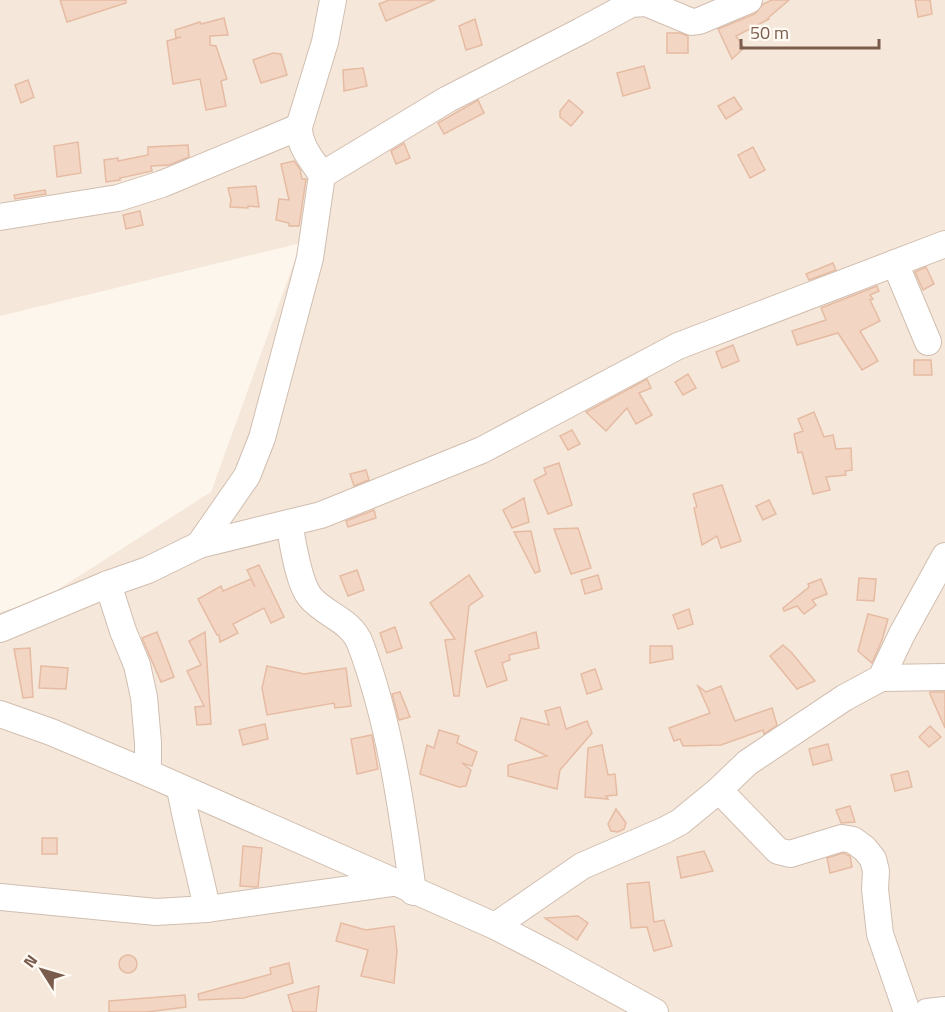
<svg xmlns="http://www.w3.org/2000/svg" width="945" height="1012" font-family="'Titillium Web',sans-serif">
  <rect width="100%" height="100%" fill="#fdf6ec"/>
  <path fill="#f5e8da" d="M0 0H945V1012H0V612L43 599 211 492 301 243 0 316Z"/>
  <g fill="#f3d5c3" stroke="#e6bba3" stroke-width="1.5">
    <path d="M60 0H126V3L67 22Z"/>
    <path d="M389 0H435L386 21 379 4Z"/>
    <path d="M772 0H789L768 18 769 19 736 36 744 48 732 59 718 29 755 14 763 4Z"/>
    <path d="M915 0H930L932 14 918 17Z"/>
    <path d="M224 18 228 35 210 36V45L216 46 227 79 221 81 226 106 206 110 200 79 173 84 167 41 181 37 176 38 175 30 200 22 201 24Z"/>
    <path d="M475 19 482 45 466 50 459 26Z"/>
    <path d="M667 33H680L688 36V53H667Z"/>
    <path d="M273 53 281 54 287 75 261 83 253 60Z"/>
    <path d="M644 66 650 88 623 96 617 73Z"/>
    <path d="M363 68 367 86 344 91 343 70Z"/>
    <path d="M28 80 34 97 21 103 15 85Z"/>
    <path d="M734 97 742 109 726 119 718 106Z"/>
    <path d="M478 100 484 113 444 134 438 123Z"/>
    <path d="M569 100 583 112 571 126 560 117V111Z"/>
    <path d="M78 142 81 173 57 177 54 146Z"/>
    <path d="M404 143 410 158 396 164 391 151Z"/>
    <path d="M188 145 189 157 169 165 151 166 152 171 120 178V180L106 182 104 160 118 158V161L148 155V147Z"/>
    <path d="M753 147 765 170 750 178 738 155Z"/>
    <path d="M294 161 300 169 302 179H306L299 226H289V223L276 220 279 199 289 200 281 164Z"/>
    <path d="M256 186 259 207 248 206V208L230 207 231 200 228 188Z"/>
    <path d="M45 190 46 194 15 199 14 195Z"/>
    <path d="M140 211 143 225 126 229 123 215Z"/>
    <path d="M833 263 836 270 809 280 806 274Z"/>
    <path d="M926 267 934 284 923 290 915 272Z"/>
    <path d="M877 286 879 291 870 295 873 299 870 300 880 321 860 331 878 361 862 370 838 333 797 345 792 331 826 320 821 308Z"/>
    <path d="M733 345 739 361 722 368 716 352Z"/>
    <path d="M914 360H931L932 375H914Z"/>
    <path d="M688 374 696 388 683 395 675 382Z"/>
    <path d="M647 379 651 388 639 393 652 415 636 424 627 408 606 431 586 412Z"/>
    <path d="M814 412 824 437 833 435 836 449 851 448 852 470 845 471 846 475 826 477 830 490 813 494 802 452 798 453 794 434 803 431 798 419Z"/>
    <path d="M572 430 580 444 568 450 560 436Z"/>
    <path d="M559 463 572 505 548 514 534 480 546 474 544 468Z"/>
    <path d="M366 470 369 480 354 486 350 474Z"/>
    <path d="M722 485 741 541 721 548 717 536 702 545 694 508 697 507 693 494Z"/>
    <path d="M524 498 529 522 512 528 503 510Z"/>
    <path d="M769 500 776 514 763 520 756 506Z"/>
    <path d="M374 510 376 518 348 527 346 521Z"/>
    <path d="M578 528 591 568 571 574 554 529Z"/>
    <path d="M531 531 540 571 535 573 514 532Z"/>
    <path d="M259 565 284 617 271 623 264 608 233 624 238 633 220 642 219 635H217L198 599 221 586 223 591 251 579 255 587 247 570Z"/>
    <path d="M357 570 364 590 348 596 340 576Z"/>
    <path d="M469 575 483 596 469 606 459 696H454L445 640 455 639 430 603Z"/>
    <path d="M598 575 602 589 585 594 581 580Z"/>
    <path d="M859 578 876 579 874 601 857 600Z"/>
    <path d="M821 579 827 594 812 600 816 605 804 614 797 606 784 611 783 608 809 587 808 584Z"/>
    <path d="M689 609 693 624 678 629 673 615Z"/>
    <path d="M868 614 888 619 882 640 872 663 858 651Z"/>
    <path d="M395 627 402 648 387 653 380 633Z"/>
    <path d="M157 632 174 677 161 682 142 638Z"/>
    <path d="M205 632 211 724 197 725 195 707 204 706 187 671 201 665 189 641Z"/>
    <path d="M536 632 539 648 509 655 510 660 502 663 507 680 487 687 475 651Z"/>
    <path d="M783 645 791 652 815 681 797 689 770 656Z"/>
    <path d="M650 646H672L673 659 650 663Z"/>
    <path d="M30 648 33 697 23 698 14 649Z"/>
    <path d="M41 666 68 668 66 689 39 688Z"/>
    <path d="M267 666 304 674 346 668 351 706 335 708 334 703 267 715 262 688Z"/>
    <path d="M595 669 602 689 587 694 581 674Z"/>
    <path d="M698 686 706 692 721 686 735 721 772 708 777 725 764 734 763 730 721 745 683 746 680 739 674 741 669 728 710 713Z"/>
    <path d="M400 692 410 717 399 720 392 694Z"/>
    <path d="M930 692H945V728L930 694Z"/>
    <path d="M560 707 566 729 587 721 592 733 560 770 557 789 508 776V765L547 756 515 740 521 718 549 725 545 711Z"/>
    <path d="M265 724 268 739 243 745 239 730Z"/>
    <path d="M930 726 941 737 929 747 919 737Z"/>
    <path d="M439 730 459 736 457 743 477 752 472 766 462 763 471 770 466 786 459 787 420 774 427 745 434 748Z"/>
    <path d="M372 735 378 769 357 774 351 739Z"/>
    <path d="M828 744 832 760 813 765 809 749Z"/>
    <path d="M602 745 608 775 615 774 617 795 606 796 608 799 585 797 588 748Z"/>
    <path d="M908 771 912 787 895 791 891 775Z"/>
    <path d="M850 806 855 822 841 823 836 810Z"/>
    <path d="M616 809 626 823 624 829 618 832 611 831 608 824Z"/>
    <rect x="42" y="838" width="15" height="16"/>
    <path d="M243 846 262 848 258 887 240 886Z"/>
    <path d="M704 851 713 871 681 878 677 857Z"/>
    <path d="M843 853 850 856 852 867 830 873 827 858Z"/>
    <path d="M649 882 654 922 664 920 672 946 654 951 647 927 631 928 627 884Z"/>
    <path d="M578 916 588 923 577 940 545 918Z"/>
    <path d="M341 923 366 930 394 926 397 951 394 983 361 976 368 950 336 941Z"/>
    <circle cx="128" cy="964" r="9"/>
    <path d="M289 963 293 983 244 998 199 1000 198 994 271 974 270 968Z"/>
    <path d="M319 986 316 1012H293L288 995Z"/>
    <path d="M185 995 186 1007 147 1012H109V1001Z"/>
  </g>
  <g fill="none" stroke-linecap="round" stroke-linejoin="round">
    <defs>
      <g id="minor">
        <path d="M322 175 448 99 581 31 631 4 646 3 692 22 699 21 749 0"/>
        <path d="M0 217 118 198 162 184 299 127"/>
        <path d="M895 263 928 342"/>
        <path d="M289 523C293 543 298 582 310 597 325 615 351 620 360 643 390 723 402 808 413 892"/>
        <path d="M199 545 321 515 482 450 678 346 945 244"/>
        <path d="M108 584 123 631 137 665 144 697 148 743V773"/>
        <path d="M0 629 108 584 148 570 199 545 247 476 262 438 310 258 322 175C312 160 299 146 299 127L325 42 333 0"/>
        <path d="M881 678 945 677"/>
        <path d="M0 714 51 732 148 773 495 926 553 956 655 1012"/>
        <path d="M180 788C187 828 199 868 207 909"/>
        <path d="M719 790 778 851 790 854 842 838 853 840 865 849 873 859 876 871 875 889 880 934 907 1012"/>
        <path d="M0 897 156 912 207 909 393 883"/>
        <path d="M495 926 582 866 665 830 680 822 719 790 747 763 844 698 881 678 902 634 945 556"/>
        <path d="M927 1012 945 1010"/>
      </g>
    </defs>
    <use href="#minor" stroke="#d1beb0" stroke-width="28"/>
    <use href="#minor" stroke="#fff" stroke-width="26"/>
  </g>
  <g transform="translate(42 970) rotate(307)" stroke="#fffaf3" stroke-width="4.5" paint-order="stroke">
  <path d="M0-4.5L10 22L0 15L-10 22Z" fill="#7a5c4d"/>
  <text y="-9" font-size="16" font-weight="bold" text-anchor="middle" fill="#7a5c4d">N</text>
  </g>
  <path d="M741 39v9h138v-9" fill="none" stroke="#7a5c4d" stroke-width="3"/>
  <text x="750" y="39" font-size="18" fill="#7a5c4d" stroke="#fffaf3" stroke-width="4.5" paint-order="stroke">50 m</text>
</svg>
